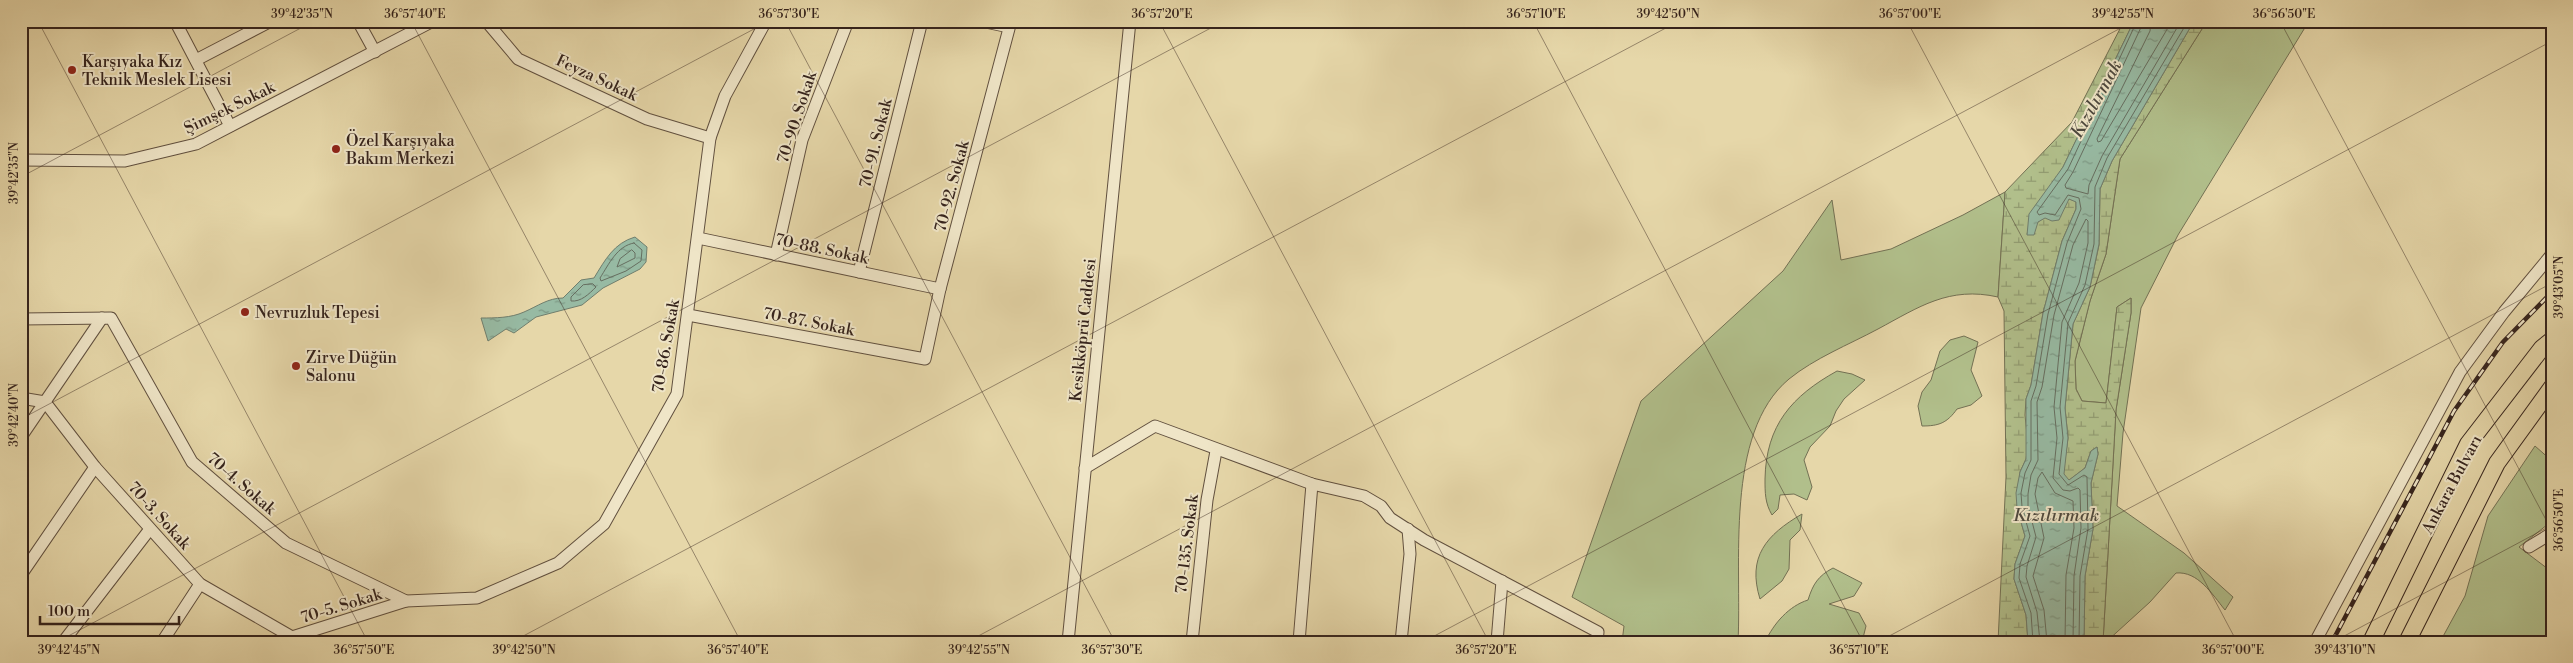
<svg xmlns="http://www.w3.org/2000/svg" width="2573" height="663" font-family="'Libre Bodoni',serif">
  <defs>
    <pattern id="wetland-marsh" width="20" height="14" patternUnits="userSpaceOnUse" patternTransform="scale(1.25)"><rect width="20" height="14" fill="#b1bf8b"/><path d="M1 5h8M5 5V1M11 12h8M15 12V8" fill="none" stroke="#919b71"/></pattern>
    <pattern id="water-ripples" width="26" height="14" patternUnits="userSpaceOnUse" patternTransform="scale(1.25)"><rect width="26" height="14" fill="#97baa3"/><path d="M2 4q2-2 4 0t4 0M15 11q2-2 4 0t4 0" fill="none" stroke="#7c9784"/></pattern>
  </defs>
  <rect width="100%" height="100%" fill="#e6d7a9"/>
  <filter id="stains"><feTurbulence type="fractalNoise" baseFrequency=".004" numOctaves="4"/><feColorMatrix values="0 0 0 0 .2 0 0 0 0 .09 0 0 0 0 .02 0 0 0 .5 -.17"/></filter>
  <radialGradient id="worn" r=".72"><stop offset=".6" stop-color="#630" stop-opacity="0"/><stop offset="1" stop-color="#630" stop-opacity=".3"/></radialGradient>
  <g fill="#b1bf8b" stroke="#737154">
    <path d="M2207 21H2309L2178 235 2141 308 2123 433 2117 506 2184 553 2233 597 2225 610C2212 594 2198 571 2176 573L2150 602 2106 642H2103L2116 410 2131 313V298L2117 307 2106 403 2082 401 2076 389 2075 361 2090 301 2106 254 2120 159Z"/>
    <path d="M2005 192 1998 297C1949 286 1919 307 1878 329 1848 345 1815 358 1789 379 1724 433 1742 565 1738 642H1622L1624 626 1572 597 1641 401 1783 271 1832 200 1841 260 1891 249 1963 215Z"/>
    <path d="M1964 336 1978 342 1971 370 1982 396 1971 405 1957 409C1947 423 1939 426 1922 426L1918 406 1922 392 1931 380 1940 351 1950 340Z"/>
    <path d="M1837 371 1852 374 1865 380 1844 399 1836 411 1830 426 1810 447 1804 460 1812 487 1807 500 1794 494 1780 495 1778 509 1772 515C1765 503 1765 493 1765 479 1766 425 1792 396 1837 371Z"/>
    <path d="M2535 446 2552 461V521L2519 547 2552 572V642H2440L2465 596 2488 516Z"/>
    <path d="M1802 514 1800 530 1790 540 1789 569 1782 581 1760 599C1747 557 1766 535 1802 514Z"/>
    <path d="M1833 568 1862 583 1854 596 1829 604 1859 613 1866 626 1862 642H1765C1774 623 1789 606 1808 600 1813 584 1818 576 1833 568Z"/>
  </g>
  <g fill="url(#wetland-marsh)" stroke="#737154">
    <path d="M2124 21H2134L2063 167 2049 189 2038 222 2069 199 2076 201V209L2062 241 2043 313 2031 385 2026 399 2025 415 2028 445 2026 459 2020 472 2017 508 2025 536 2015 564 2014 579 2026 615 2028 642H1998L2006 477 2004 311 1998 297 2005 192 2072 122Z"/>
    <path d="M2194 21H2207L2120 159 2106 254 2090 301 2075 361 2076 389 2082 401 2106 403 2117 307 2131 298V313L2116 410 2103 642H2084L2085 576 2093 529 2091 483 2098 454 2097 447 2091 451 2085 468 2068 481 2063 474 2068 438 2065 408 2073 324 2090 287 2099 245 2100 189 2112 161Z"/>
  </g>
  <g fill="url(#water-ripples)" stroke="#707e6d">
    <path d="M2134 21H2194L2112 161 2100 189 2099 244 2090 287 2073 324 2065 408 2068 438 2064 474 2069 480 2085 468 2091 451 2097 447 2098 454 2091 483 2093 529 2085 576 2084 642H2028L2026 615 2014 579 2015 564 2025 536 2017 508 2016 493 2020 472 2026 459V399L2031 385 2043 313 2062 241 2076 209V202L2069 199 2059 220 2052 221 2045 218 2038 222 2034 235H2027L2029 214 2063 167Z"/>
    <path d="M635 237 647 247 646 262 640 269 603 288 582 305 536 317 514 333 506 329 488 341 481 318C495 318 511 318 524 312 538 306 548 298 563 298L581 280 594 278C605 260 614 243 635 237Z"/>
  </g>
  <g fill="none" stroke-linecap="round" stroke-linejoin="round">
    <g stroke="#666e60" stroke-width="1">
      <path d="M2144 21 2073 172 2065 185 2066 188 2088 194 2089 185 2102 156 2181 21"/>
      <path d="M2151 21 2150 31 2097 139 2098 142 2101 141 2172 21"/>
      <path d="M634 243 642 250 641 261 626 271 601 281 600 278C609 264 617 246 634 243Z"/>
      <path d="M632 250 635 253V258L617 267 620 259Z"/>
      <path d="M593 284 596 287C589 294 581 302 571 301V297L583 285Z"/>
      <path d="M2033 642 2031 613 2019 578 2020 564 2030 536 2022 507 2021 493 2025 473 2031 460V401L2036 386 2048 314 2067 243 2081 209 2079 198 2068 195 2055 215 2045 213 2039 215 2037 212 2068 169 2137 21"/>
      <path d="M2040 642 2037 612 2026 577 2027 566 2036 537 2028 506V494L2031 475 2038 460 2037 402 2042 387 2054 315 2073 245 2086 219 2088 221V243L2079 283 2062 322 2054 407 2057 438 2053 478 2063 490 2070 491 2078 488 2080 490 2081 528 2074 576 2073 642"/>
      <path d="M2047 642 2044 610 2033 576 2044 538 2035 494 2038 478 2042 472 2055 493 2073 501 2074 528 2066 575 2065 642"/>
      <path d="M2079 642 2080 576 2088 529 2087 477 2084 475 2068 485 2059 474 2063 438 2060 407 2068 323 2085 285 2094 244 2095 187 2107 158 2188 21"/>
    </g>
    <defs>
      <g id="minor">
        <path d="M175 21 230 126"/>
        <path d="M358 21 375 52"/>
        <path d="M486 21 518 59 647 119 710 138"/>
        <path d="M981 21 1009 27"/>
        <path d="M196 60 271 21"/>
        <path d="M21 160 125 161 196 144 433 21"/>
        <path d="M698 238 940 289"/>
        <path d="M776 255 802 140 848 21"/>
        <path d="M859 272 922 21"/>
        <path d="M688 315 925 359 940 289 1011 21"/>
        <path d="M21 319 111 318 192 462 286 543 406 601 477 598 558 563 604 524 677 394 710 138 725 96 766 21"/>
        <path d="M21 398 45 402 95 467 200 584 292 637"/>
        <path d="M21 437 102 318"/>
        <path d="M1085 468 1155 426 1312 484 1364 496 1381 506 1390 518 1424 540 1598 632 1597 642"/>
        <path d="M2529 547 2552 533"/>
        <path d="M21 575 95 467"/>
        <path d="M63 642 150 529"/>
        <path d="M162 642 200 584"/>
        <path d="M286 642 292 637 406 601"/>
        <path d="M1068 642 1130 21"/>
        <path d="M1192 642 1207 500 1216 451"/>
        <path d="M1299 642 1312 484"/>
        <path d="M1401 642 1410 554 1408 529"/>
        <path d="M1497 642 1502 581"/>
        <path d="M2315 642 2460 372 2504 312 2552 254"/>
      </g>
      <g id="highway">
        <path d="M2371 642 2468 444 2542 348 2552 340"/>
        <path d="M2407 642 2497 463 2552 387"/>
      </g>
    </defs>
    <use href="#minor" stroke="#61503f" stroke-width="13"/>
    <use href="#highway" stroke="#35231c" stroke-width="18"/>
    <use href="#minor" stroke="#efe5c7" stroke-width="11"/>
    <use href="#highway" stroke="#e6d7a9" stroke-width="16"/>
    <defs>
      <path id="rail" d="M2332 642 2454 411 2503 342 2552 292"/>
    </defs>
    <use href="#rail" stroke="#35231c" stroke-width="4.5"/>
    <use href="#rail" stroke="#efe5c7" stroke-width="2.5" stroke-dasharray="8" stroke-linecap="butt"/>
  </g>
  <path fill="none" stroke="#35231c" stroke-width="1" stroke-opacity="0.45" d="M38 21 368 642M411 21 741 642M785 21 1115 642M1159 21 1489 642M1533 21 1863 642M1907 21 2237 642M2280 21 2552 531M21 177 314 21M21 419 769 21M57 642 1224 21M512 642 1679 21M967 642 2134 21M1423 642 2552 41M1878 642 2552 283M2333 642 2552 525"/>
  <g fill="#8f2418" stroke="#efe5c7" stroke-width="2">
    <circle cx="72" cy="70" r="5"/>
    <circle cx="336" cy="149" r="5"/>
    <circle cx="245" cy="312" r="5"/>
    <circle cx="296" cy="366" r="5"/>
  </g>
  <g text-anchor="middle" stroke-width="4" stroke-linejoin="round" paint-order="stroke">
    <g font-size="16" fill="#35231c" stroke="#efe5c7" text-anchor="start">
      <text x="82" y="67">Karşıyaka Kız<tspan x="82" dy="18">Teknik Meslek Lisesi</tspan></text>
      <text x="346" y="146">Özel Karşıyaka<tspan x="346" dy="18">Bakım Merkezi</tspan></text>
      <text x="255" y="318">Nevruzluk Tepesi</text>
      <text x="306" y="363">Zirve Düğün<tspan x="306" dy="18">Salonu</tspan></text>
    </g>
    <g font-size="16" fill="#35231c" stroke="#efe5c7">
      <text transform="translate(597 77) rotate(25)" y="6">Feyza Sokak</text>
      <text transform="translate(229 107) rotate(-26)" y="6">Şimşek Sokak</text>
      <text transform="translate(796 117) rotate(-72)" y="6">70-90. Sokak</text>
      <text transform="translate(875 143) rotate(-76)" y="6">70-91. Sokak</text>
      <text transform="translate(951 186) rotate(-75)" y="6">70-92. Sokak</text>
      <text transform="translate(822 248) rotate(12)" y="6">70-88. Sokak</text>
      <text transform="translate(809 321) rotate(11)" y="6">70-87. Sokak</text>
      <text transform="translate(1082 330) rotate(-84)" y="6">Kesikköprü Caddesi</text>
      <text transform="translate(665 346) rotate(-80)" y="6">70-86. Sokak</text>
      <text transform="translate(242 483) rotate(41)" y="6">70-4. Sokak</text>
      <text transform="translate(2451 484) rotate(-62)" y="6">Ankara Bulvarı</text>
      <text transform="translate(160 515) rotate(48)" y="6">70-3. Sokak</text>
      <text transform="translate(1186 544) rotate(-83)" y="6">70-135. Sokak</text>
      <text transform="translate(341 605) rotate(-17)" y="6">70-5. Sokak</text>
    </g>
    <g font-size="18" font-style="italic" fill="#4e493e" stroke="#efe5c7">
      <text transform="translate(2096 99) rotate(-61)" y="6">Kızılırmak</text>
      <text x="2056" y="521">Kızılırmak</text>
    </g>
  </g>
  <rect width="2573" height="663" fill="none" stroke="#e6d7a9" stroke-width="55"/>
  <path d="M40 616v8h139v-8" fill="none" stroke="#35231c" stroke-width="2.5"/>
  <text x="48" y="616" font-size="15" fill="#35231c" stroke="#efe5c7" stroke-width="4" paint-order="stroke">100 m</text>
  <rect x="28" y="28" width="2518" height="608" fill="none" stroke="#35231c" stroke-width="2"/>
  <g font-size="12" text-anchor="middle" fill="#35231c">
    <text x="302" y="18">39°42'35"N</text>
    <text x="415" y="18">36°57'40"E</text>
    <text x="789" y="18">36°57'30"E</text>
    <text x="1162" y="18">36°57'20"E</text>
    <text x="1536" y="18">36°57'10"E</text>
    <text x="1668" y="18">39°42'50"N</text>
    <text x="1910" y="18">36°57'00"E</text>
    <text x="2123" y="18">39°42'55"N</text>
    <text x="2284" y="18">36°56'50"E</text>
    <text transform="translate(14 173) rotate(-90)" y="4">39°42'35"N</text>
    <text transform="translate(2559 287) rotate(-90)" y="4">39°43'05"N</text>
    <text transform="translate(14 415) rotate(-90)" y="4">39°42'40"N</text>
    <text transform="translate(2559 520) rotate(-90)" y="4">36°56'50"E</text>
    <text x="69" y="654">39°42'45"N</text>
    <text x="364" y="654">36°57'50"E</text>
    <text x="524" y="654">39°42'50"N</text>
    <text x="738" y="654">36°57'40"E</text>
    <text x="979" y="654">39°42'55"N</text>
    <text x="1112" y="654">36°57'30"E</text>
    <text x="1486" y="654">36°57'20"E</text>
    <text x="1859" y="654">36°57'10"E</text>
    <text x="2233" y="654">36°57'00"E</text>
    <text x="2345" y="654">39°43'10"N</text>
  </g>
  <rect width="100%" height="100%" filter="url(#stains)"/>
  <rect width="100%" height="100%" fill="url(#worn)"/>
</svg>
